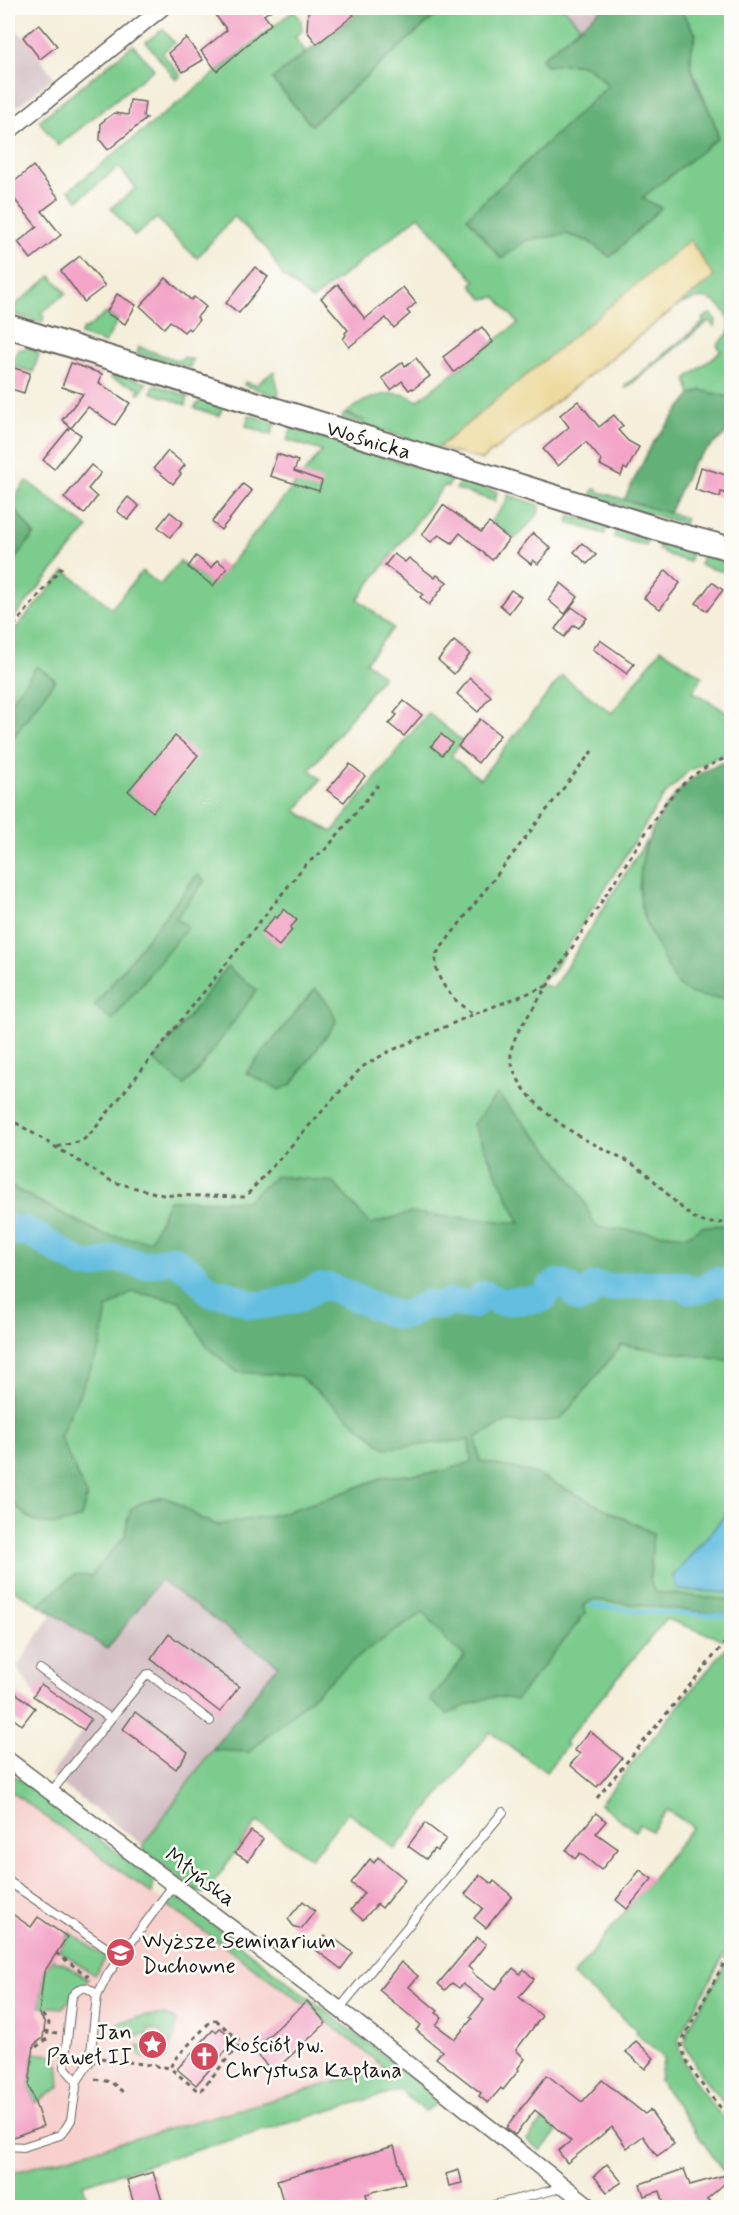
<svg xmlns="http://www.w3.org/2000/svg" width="739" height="2215" font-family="Mynerve,sans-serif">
  <rect width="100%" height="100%" fill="#fdfcf7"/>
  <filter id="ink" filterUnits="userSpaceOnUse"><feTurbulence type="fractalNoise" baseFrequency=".0167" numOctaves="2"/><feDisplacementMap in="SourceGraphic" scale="12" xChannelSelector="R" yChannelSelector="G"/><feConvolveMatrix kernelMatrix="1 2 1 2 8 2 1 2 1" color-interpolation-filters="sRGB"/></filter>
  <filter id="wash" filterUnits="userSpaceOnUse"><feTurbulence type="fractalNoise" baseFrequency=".008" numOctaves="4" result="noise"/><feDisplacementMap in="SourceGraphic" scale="24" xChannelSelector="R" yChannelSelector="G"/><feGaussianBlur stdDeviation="1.35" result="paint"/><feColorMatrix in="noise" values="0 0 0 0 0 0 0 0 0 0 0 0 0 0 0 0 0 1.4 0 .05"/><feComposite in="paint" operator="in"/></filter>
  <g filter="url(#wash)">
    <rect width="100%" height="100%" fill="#f4eeda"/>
    <path fill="#f7d0cd" d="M8 1789 328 2021 385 2068 8 2174Z"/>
    <g fill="#d2bec3">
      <path d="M564 8H603L580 26Z"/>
      <path d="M8 18 54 77 8 114Z"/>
      <path d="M160 1580 278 1666 212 1750 143 1845 50 1776 84 1730 40 1703 17 1667 53 1613 107 1649Z"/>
    </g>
    <g fill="#7bcc8d" stroke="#4c7454" stroke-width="1.5">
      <path d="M444 8H504L507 11 512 8H564L580 26 541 59 547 66C579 61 586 61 608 86L468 218 527 240 566 234 588 241 610 257 660 208 641 198 717 130 691 66V52L696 34 679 8H731V398L701 390 691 395 686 379 721 351 717 345C721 341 727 337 729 331 733 318 719 301 707 299 697 297 688 302 679 305L714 277 690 241 438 448 342 418 344 414 365 421 346 413C364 398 396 385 417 401L518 323 496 297 483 299 471 285 475 281 419 216 312 300 282 275 268 250 234 216 197 258 174 237 157 218 135 236 111 208 136 188 119 167 78 200 69 190 294 10 301 20 302 31 295 37 306 52 273 79 311 125Z"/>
      <path d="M163 29 174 43 162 53 181 76 176 80 146 42Z"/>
      <path d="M133 45 154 69 58 146 39 121Z"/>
      <path d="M51 276 66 293 40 314 44 316 42 323 11 313 14 306Z"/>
      <path d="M106 313 118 320 105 343 80 335 83 329H86Z"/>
      <path d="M709 314 712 315 716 320 715 327 709 321 626 388 625 386 704 322 702 319Z"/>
      <path d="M139 347 179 361 183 357 193 360 189 368 137 353Z"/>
      <path d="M31 348 39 354 33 372 8 364 20 349Z"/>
      <path d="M274 371 279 393 277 396 244 385 245 382 256 385Z"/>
      <path d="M113 373H114L147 383 139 394 137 392 140 388 110 378Z"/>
      <path d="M155 385 188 396 186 405 151 392Z"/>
      <path d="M201 400 223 406 219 416 194 408Z"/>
      <path d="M249 415 275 423 271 435 246 426Z"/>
      <path d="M292 428 452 478 448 487 444 486 358 599 393 628 366 662 383 676 310 770 321 779 296 811 332 832 428 713 462 741 451 756 480 779 562 676 612 713 661 649 702 676 693 692 730 714 731 712V751L688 771 662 798 552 972 538 983 553 988 646 841 639 886 641 905 650 931 664 959 722 999 731 997V1942L679 2038C675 2062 713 2108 731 2125V2182L659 2080 664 2058 635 2033 637 2030 573 1976 693 1827 667 1810 651 1831 640 1824 635 1831 600 1804 730 1642 666 1619 565 1742 567 1745 546 1772 490 1732 395 1849 348 1812 311 1858 257 1822 206 1893H200L145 1852 143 1845 212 1750 278 1665 160 1580 107 1649 64 1620 8 1586V744L55 680 37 667 8 705V637L65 571 112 608 142 571 160 585 180 561 213 585 322 451 287 440Z"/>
      <path d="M461 480 497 492 495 501 456 489Z"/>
      <path d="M27 481 88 528 8 625V568L34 535 9 503 8 505V500L10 502Z"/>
      <path d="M594 489 598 490 599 492 686 518 684 524 591 496Z"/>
      <path d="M508 495 540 505 538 514 515 539 491 521 505 504Z"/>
      <path d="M570 515 607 527 605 534 568 523Z"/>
      <path d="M616 529 648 539 646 546 614 537Z"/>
      <path d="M660 543 692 553 689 562 663 553 664 551 658 550Z"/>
      <path d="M703 556 731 563V574L700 565Z"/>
      <path d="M8 1771 154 1880 152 1894 8 1789Z"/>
      <path d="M175 1898 180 1899 435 2095 436 2104 425 2111 399 2090 83 2184 89 2207 8 2208V2174L385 2068 319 2015 307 2002 304 2004 165 1903Z"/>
      <path d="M70 1932 106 1958 94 1975 59 1950Z"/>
      <path d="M731 1954V2112L702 2077 684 2044 687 2030Z"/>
      <path d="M53 1959 60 1963 61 1962 89 1979 62 2008 40 2006 44 1972Z"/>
      <path d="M163 2015 173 2018 176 2022 175 2036 165 2059 152 2061 140 2057 138 2046 147 2048V2054L157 2056 159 2047 167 2049 169 2039 160 2037 161 2031 149 2029 148 2036 141 2034 140 2036 117 2032 118 2023 144 2016Z"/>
      <path d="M33 2053 55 2055 58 2058 60 2087 35 2103 29 2086Z"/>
      <path d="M543 2120 557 2131 541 2151 527 2140Z"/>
    </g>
    <g fill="#64b078" stroke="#40664a" stroke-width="1.5">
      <path d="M363 8H444L311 125 272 79Z"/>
      <path d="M603 8H679L696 34C693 44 689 56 691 67 696 92 715 112 718 138L642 198 661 208 610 257 588 241 566 234 527 240 501 259 467 217 608 86C588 61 577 62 547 66L541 59Z"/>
      <path d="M701 390 731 398V429L693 462 669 513 624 500 652 444 691 395Z"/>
      <path d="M10 502 34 535 8 568V505Z"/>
      <path d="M37 666 55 680 8 744V705Z"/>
      <path d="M731 760 732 997C715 1000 693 998 679 986 672 978 666 963 661 954 653 938 644 920 641 903 632 843 672 775 731 760Z"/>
      <path d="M197 875 205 881 176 918 188 927 112 1020 94 1006Z"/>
      <path d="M227 967 257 990 197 1072 184 1085 154 1061Z"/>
      <path d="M315 989C325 999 333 1008 336 1022L292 1084 280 1090 246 1073Z"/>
      <path d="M497 1094 550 1151 578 1189 596 1227 687 1236 702 1226 731 1225 732 1361 622 1345 561 1419 531 1423 505 1422 476 1438 480 1461 534 1473 653 1533 650 1579 654 1592 731 1600V1615L593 1600 583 1606 586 1613 516 1700C489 1692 473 1703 448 1714L430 1700 465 1656 449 1643 424 1612 361 1654 249 1752 212 1750 278 1665 160 1580 107 1649 39 1604 74 1575 91 1576 126 1535 127 1521 131 1509 140 1503 163 1497 174 1501 202 1519 218 1525 278 1514 323 1500 384 1477 441 1472 471 1462 469 1440 385 1448 299 1376 237 1372 208 1348 180 1301 132 1292 107 1309 100 1348 60 1437 87 1496 81 1518C43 1530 36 1526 8 1499V1185L104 1235 150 1241 169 1200 246 1201 276 1176 333 1182 370 1224 410 1213 520 1223 473 1124Z"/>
    </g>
    <path fill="#eeda9e" stroke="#857b5d" stroke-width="1.5" d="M690 240 714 277 482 460 438 448Z"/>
    <path fill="#63bee0" stroke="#406d7e" stroke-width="1.5" d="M731 1509V1593L680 1590 676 1588 673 1576Z"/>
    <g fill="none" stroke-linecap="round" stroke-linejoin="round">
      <path stroke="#63bee0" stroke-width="4.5" d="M592 1605 647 1612 732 1616"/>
      <path stroke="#63bee0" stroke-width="28" d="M8 1227 17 1232 25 1230 34 1235 83 1265H95L117 1258 144 1265 173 1259 192 1272 212 1294 224 1293 252 1305H264L299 1298 318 1287H330L395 1315H406L427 1304 441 1306 449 1302 473 1305 482 1296 487 1295 499 1302 542 1299C547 1295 547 1291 551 1287 561 1276 573 1292 580 1299L586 1297 590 1291 595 1286 610 1288 638 1284H670L682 1285 690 1290H700L716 1281 732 1284"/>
    </g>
    <g id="blocks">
      <g fill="#f3a4c7">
        <path d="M226 8H274L264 15 271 24 217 71 201 51 227 30 216 16Z"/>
        <path d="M314 8H348L354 15 317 44 307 31 308 12Z"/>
        <path d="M39 24 57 46 40 59 23 37Z"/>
        <path d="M186 38 203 60 183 72 168 53Z"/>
        <path d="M130 100 145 102 143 117 147 118 108 150 100 140 101 123 114 113 128 115Z"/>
        <path d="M33 166 59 198 42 211 61 235 31 259 18 242 37 227 15 200 8 207V187Z"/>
        <path d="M80 256 105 286 84 302 61 271Z"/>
        <path d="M255 267 268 277 239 313 226 303Z"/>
        <path d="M166 278 191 300 194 297 206 307 197 317 199 320 190 330 188 328 184 332 170 321 164 328 140 306Z"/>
        <path d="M338 284 365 319 403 287 416 303 407 311 410 314 394 328 386 318 349 347 343 339 346 335 345 333 348 330 321 298Z"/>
        <path d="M117 294 136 305 125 324 106 313Z"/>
        <path d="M482 327 493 342 454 372 443 357Z"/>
        <path d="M416 358 430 376 413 389 412 388 409 390 402 381 391 390 382 378 403 362 405 366Z"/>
        <path d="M71 363 102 374 99 383 130 403 115 425 88 407 71 428 81 435 54 469 43 460 70 427 62 420 83 394 62 387Z"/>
        <path d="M8 366 30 373 24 393 8 388Z"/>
        <path d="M578 401 599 427 614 415 623 426 618 430 628 441 639 447 627 470 624 468 621 476 600 465 602 461 586 442 558 466 543 449 569 427 560 415Z"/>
        <path d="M168 451 185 465 179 472 181 474 173 484 154 468Z"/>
        <path d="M277 454 298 461 294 471 322 481 319 491 270 476Z"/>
        <path d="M91 465 101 473 88 489 97 497 84 514 64 498Z"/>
        <path d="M701 467 732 477V495L721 492 720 497 695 490Z"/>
        <path d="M243 484 252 491 221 530 212 522Z"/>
        <path d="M128 497 139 506 128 520 117 511Z"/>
        <path d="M443 505 481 532 489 523 509 539 492 560 460 533 452 543 439 535 431 542 422 535Z"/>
        <path d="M170 512 183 522 170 537 158 527Z"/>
        <path d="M533 533 551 548 538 564 533 560 531 564 517 553Z"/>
        <path d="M582 543 596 555 587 564 574 552Z"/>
        <path d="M394 554 405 562 409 558 435 578 437 575 447 582 429 605 420 597 423 594 385 565Z"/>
        <path d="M196 556 211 568 217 560 227 568 213 586 188 567Z"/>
        <path d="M666 570 680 583 660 609 644 598Z"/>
        <path d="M712 582 723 590 707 611 696 603Z"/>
        <path d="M561 583 578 597 565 614 548 600Z"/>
        <path d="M511 590 521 597 509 613 500 605Z"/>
        <path d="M572 607 587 618 579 628 574 625 564 637 555 629Z"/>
        <path d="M600 640 634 664 627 674 593 649Z"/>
        <path d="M454 641 470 654 454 674 438 660Z"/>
        <path d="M470 678 491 696 478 712 457 694Z"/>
        <path d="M404 701 422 715 404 736 389 724 397 715 394 713Z"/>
        <path d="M480 719 500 735 478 763 458 746Z"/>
        <path d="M441 734 452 743 442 755 431 746Z"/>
        <path d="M175 736 198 755 153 812 128 791Z"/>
        <path d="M350 764 365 776 344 802 327 790Z"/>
        <path d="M284 909 297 920 290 928 292 930 279 946 262 932 275 916 277 918Z"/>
        <path d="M169 1634 239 1687 220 1712 151 1659Z"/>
        <path d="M41 1684 91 1719 84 1730 33 1696Z"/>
        <path d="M8 1687 35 1708 22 1725 8 1715Z"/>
        <path d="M135 1712 188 1752 176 1769 123 1729Z"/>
        <path d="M590 1731 622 1758 597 1787 570 1765 580 1754 574 1750Z"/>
        <path d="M596 1813 606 1821 596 1833 618 1849 601 1870 580 1853 575 1859 566 1850Z"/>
        <path d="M425 1823 446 1839 437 1851 434 1849 426 1859 408 1846Z"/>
        <path d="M251 1831 263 1839 248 1861 235 1853Z"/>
        <path d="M378 1857 405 1879 382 1908 377 1904 363 1920 351 1910 364 1893 351 1883 370 1859 374 1863Z"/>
        <path d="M640 1870 652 1879 627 1909 616 1900Z"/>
        <path d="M480 1875 492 1884 494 1881 512 1896 486 1928 474 1918 483 1908 465 1894Z"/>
        <path d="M303 1901 315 1911 301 1929 295 1928 288 1919Z"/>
        <path d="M8 1911 31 1927 38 1917 67 1937 44 1972 39 2014 45 2023 43 2038 34 2045 29 2086 43 2126 8 2139Z"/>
        <path d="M325 1936 333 1942 335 1939 353 1953 341 1969 315 1949Z"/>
        <path d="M477 1937 486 1944 468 1967 473 1971 472 1973 495 1990 513 1968 520 1974 524 1969 534 1979 519 1997 542 2016 516 2050 525 2059 518 2068 519 2070 503 2090 501 2088 488 2103 479 2096 481 2093 436 2058 442 2051 416 2030 421 2025 379 1990 401 1962 418 1976 409 1987 438 2011 436 2013 442 2017 436 2025 455 2039 472 2019 470 2017 484 2000 463 1984 459 1988 452 1983 445 1990 438 1984Z"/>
        <path d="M307 2001 326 2023 273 2072 253 2050Z"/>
        <path d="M220 2028 232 2037 228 2042 231 2045 196 2085 177 2069 213 2030 216 2032Z"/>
        <path d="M636 2041 654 2058 645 2069 626 2052Z"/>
        <path d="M547 2075 582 2102 602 2080 645 2114 650 2110 674 2144 657 2156 643 2136 627 2148 612 2127 567 2163 558 2151 571 2141 535 2110 515 2135 506 2128Z"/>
        <path d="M394 2146 405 2183 366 2194 369 2208H285L277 2180Z"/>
        <path d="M607 2164 622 2182 607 2192 594 2176Z"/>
        <path d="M684 2169 690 2185 732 2173V2177L707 2199 716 2208H665L660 2191 644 2196 640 2184Z"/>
        <path d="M459 2170 462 2183 449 2186 446 2174Z"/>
        <path d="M153 2172 163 2204 153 2208H135L127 2180Z"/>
      </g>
    </g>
  </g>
  <g filter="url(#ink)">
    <use href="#blocks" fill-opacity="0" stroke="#68665e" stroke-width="1.5"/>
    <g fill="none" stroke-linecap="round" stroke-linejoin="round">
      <defs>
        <g id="lane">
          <path d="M40 1669 110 1718"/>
          <path d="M51 1792 146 1675 149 1674 210 1721"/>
          <path d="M8 1881 120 1957"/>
          <path d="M339 2009 503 1812"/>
          <path d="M77 2081 64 2067 72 1996C81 1985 88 1985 97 1996"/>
          <path d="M8 2146 23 2147 60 2135 66 2128 71 2120 77 2081 90 2061 97 1996 108 1974 174 1884"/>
          <path d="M482 2208 565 2187"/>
        </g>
        <g id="street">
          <path d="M8 132 162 8"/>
          <path d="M8 1760 339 2009 592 2208"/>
        </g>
        <path id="secondary" d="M8 326 668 532 732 549"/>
      </defs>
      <use href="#lane" stroke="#68665e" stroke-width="10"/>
      <use href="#street" stroke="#68665e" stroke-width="18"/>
      <use href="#secondary" stroke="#68665e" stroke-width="26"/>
      <g stroke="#68665e" stroke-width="3" stroke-dasharray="4.5 4.5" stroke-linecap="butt">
        <path d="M8 633 62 567"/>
        <path d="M732 756C700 767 684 780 663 806L517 1033C515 1039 512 1045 511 1051 508 1088 559 1126 588 1141 605 1150 622 1157 637 1167 658 1179 683 1217 704 1222 713 1224 723 1223 732 1221"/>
        <path d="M547 986 474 1014C454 1003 430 976 437 953L592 751"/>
        <path d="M8 1118 113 1182 163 1195 245 1197 362 1067 388 1052 474 1014"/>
        <path d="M57 1147 82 1141 93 1131 305 865 327 848 378 785"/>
        <path d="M597 1798 732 1634"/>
        <path d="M732 1948 681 2043C683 2065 715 2103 732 2119"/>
        <path d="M56 1953 89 1977"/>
        <path d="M216 2020 238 2039 239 2045 201 2090 198 2091 170 2068 174 2060 209 2023Z"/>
        <path d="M44 2031 57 2033"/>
        <path d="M36 2047 47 2039 49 2023 40 2012"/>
        <path d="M101 2058 170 2068"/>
        <path d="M95 2079 111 2082 123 2092"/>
      </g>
      <use href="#lane" stroke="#fff" stroke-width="8"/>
      <use href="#street" stroke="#fff" stroke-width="15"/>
      <use href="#secondary" stroke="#fff" stroke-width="22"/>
    </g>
  </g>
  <defs>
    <symbol id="university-disc" viewBox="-11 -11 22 22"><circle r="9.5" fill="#d1495b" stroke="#fdfcf7"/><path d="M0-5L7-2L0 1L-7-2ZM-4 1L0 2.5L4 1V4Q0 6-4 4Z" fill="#fff"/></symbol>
    <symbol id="sight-disc" viewBox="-11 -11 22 22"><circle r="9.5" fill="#d1495b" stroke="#fdfcf7"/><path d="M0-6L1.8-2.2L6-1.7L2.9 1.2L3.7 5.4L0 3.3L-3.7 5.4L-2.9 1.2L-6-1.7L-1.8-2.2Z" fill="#fff"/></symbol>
    <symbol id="church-disc" viewBox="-11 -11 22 22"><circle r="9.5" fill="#d1495b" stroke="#fdfcf7"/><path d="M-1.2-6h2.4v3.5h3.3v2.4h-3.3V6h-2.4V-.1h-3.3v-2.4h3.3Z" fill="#fff"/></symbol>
  </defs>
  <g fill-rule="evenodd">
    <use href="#university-disc" x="104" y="1936" width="33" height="33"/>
    <use href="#sight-disc" x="136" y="2028" width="33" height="33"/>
    <use href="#church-disc" x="188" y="2040" width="33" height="33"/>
  </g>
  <g text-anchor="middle" stroke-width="5" stroke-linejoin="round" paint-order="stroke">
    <g font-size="22" fill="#1c1c1c" stroke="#fdfcf7">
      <text transform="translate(369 439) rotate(17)" y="8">Wośnicka</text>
      <text transform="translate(201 1876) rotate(37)" y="8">Młyńska</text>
    </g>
    <g font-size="22" fill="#1c1c1c" stroke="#fdfcf7" text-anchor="start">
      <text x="142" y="1948">Wyższe Seminarium<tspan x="142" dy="25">Duchowne</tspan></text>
      <text x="132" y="2039" text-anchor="end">Jan<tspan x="132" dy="25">Paweł II</tspan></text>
      <text x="225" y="2052">Kościół pw.<tspan x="225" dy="25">Chrystusa Kapłana</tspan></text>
    </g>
  </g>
  <rect width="739" height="2215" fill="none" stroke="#fdfcf7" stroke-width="30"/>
</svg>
